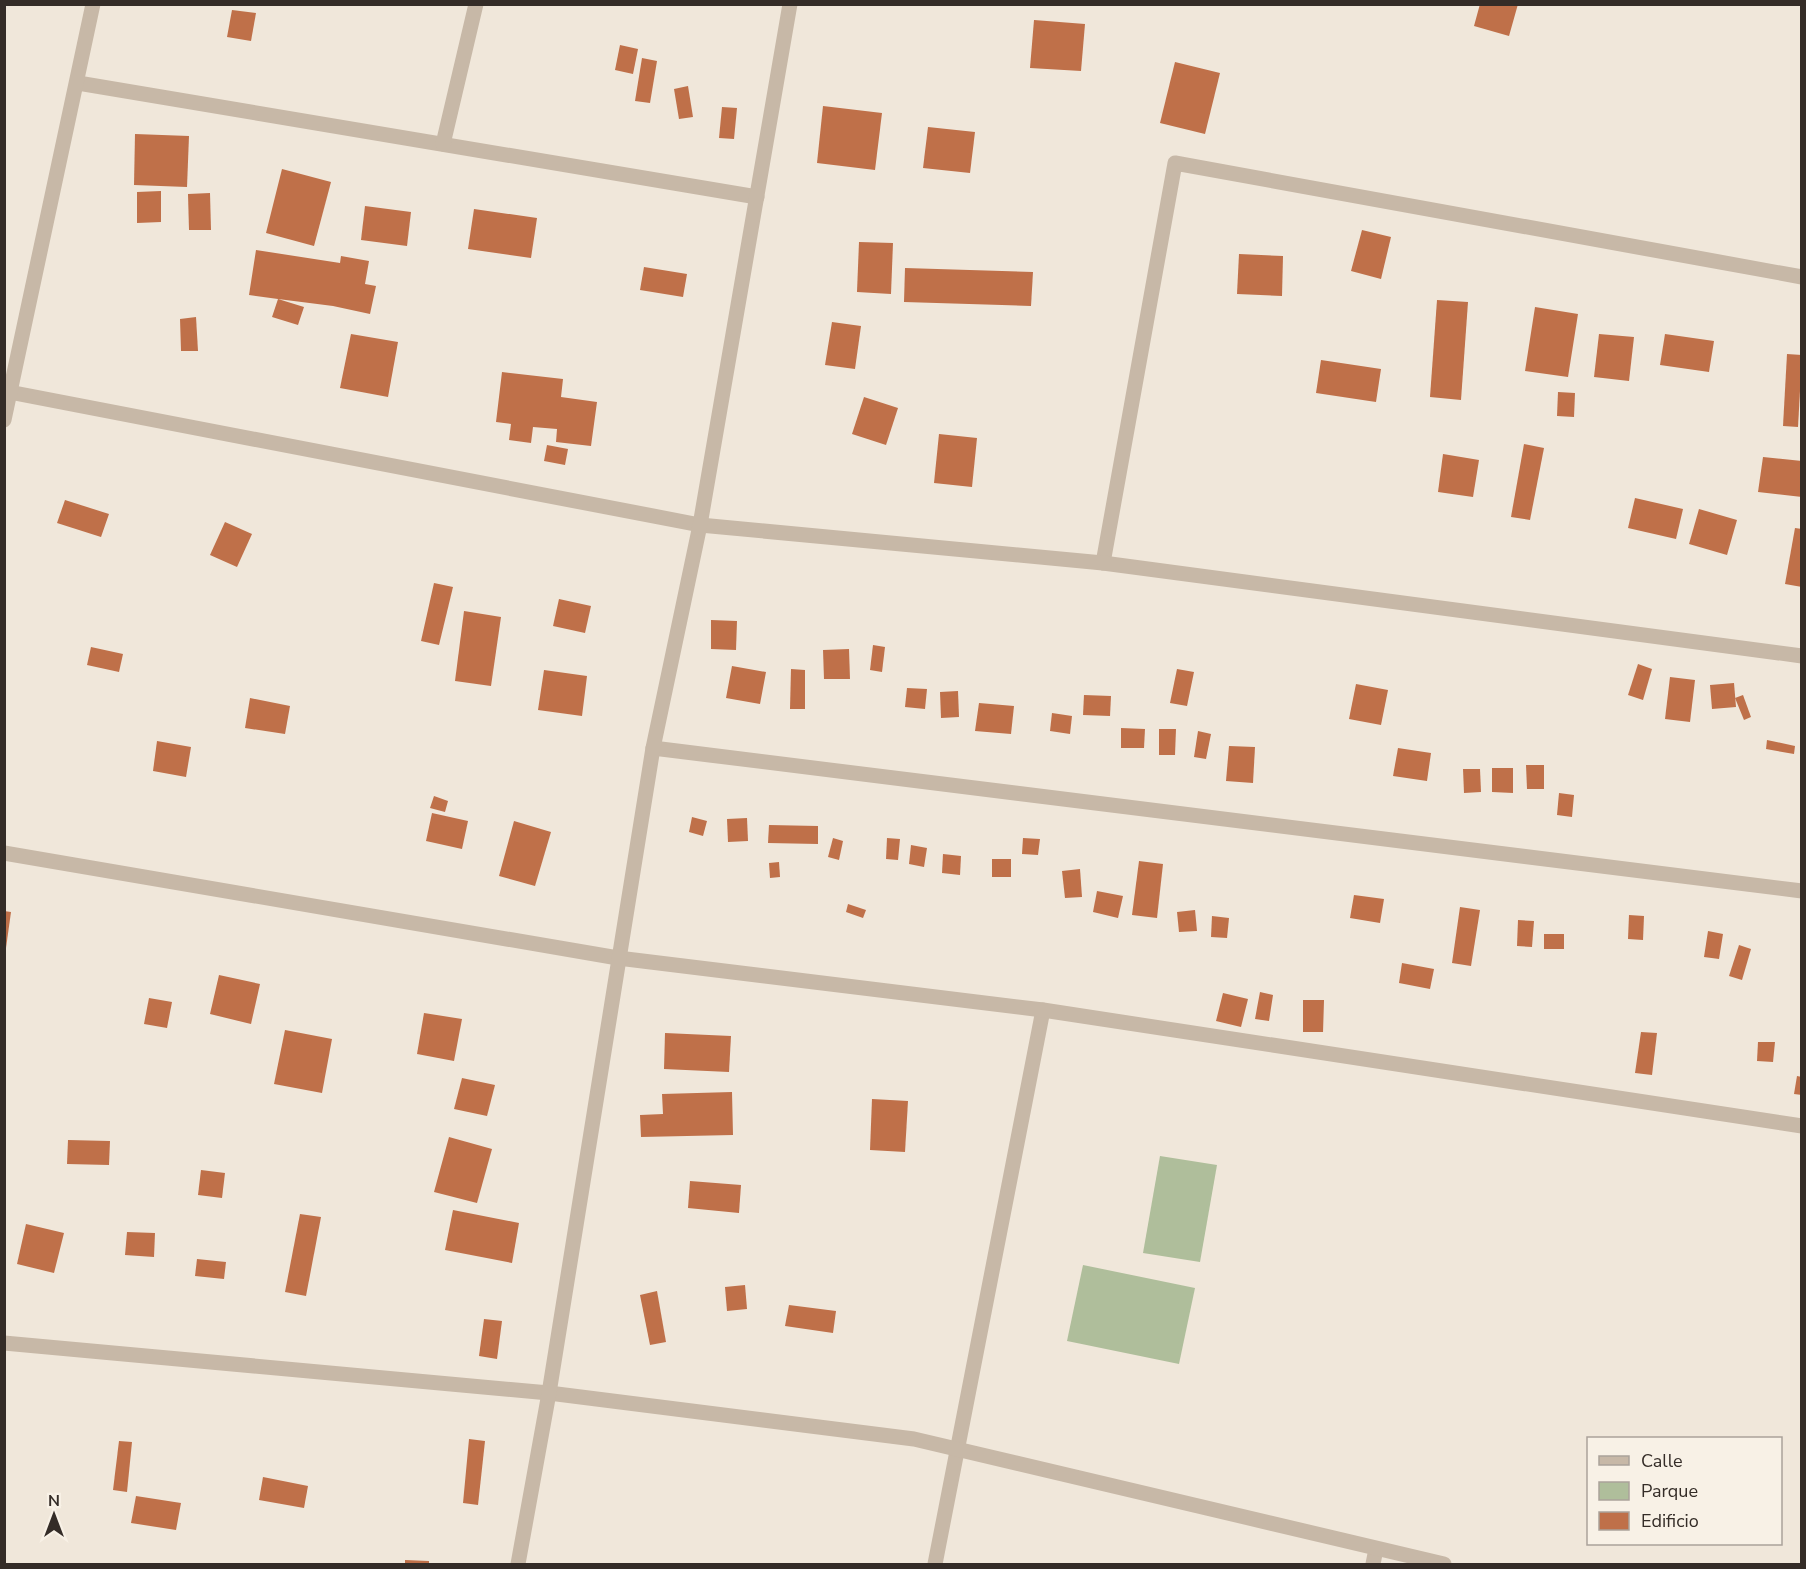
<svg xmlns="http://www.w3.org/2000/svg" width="1806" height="1569" font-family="'Nunito Sans',sans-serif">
  <rect width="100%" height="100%" fill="#f0e7da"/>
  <g fill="#afbe9b">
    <path d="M1160 1156 1217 1165 1200 1262 1143 1253Z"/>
    <path d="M1083 1265 1195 1288 1179 1364 1067 1341Z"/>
  </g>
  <g fill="#bf7049">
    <path d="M1480 4H1518L1509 36 1474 26Z"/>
    <path d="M232 10 256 13 251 41 227 37Z"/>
    <path d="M1034 20 1085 24 1081 71 1030 68Z"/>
    <path d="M620 45 638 49 633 74 615 70Z"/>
    <path d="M642 58 657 61 650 103 635 101Z"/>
    <path d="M1175 62 1220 73 1205 134 1160 123Z"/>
    <path d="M688 86 693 117 679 119 674 89Z"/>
    <path d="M823 106 882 113 875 170 817 163Z"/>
    <path d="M722 107 737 108 734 139 719 138Z"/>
    <path d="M928 127 975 132 970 173 923 168Z"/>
    <path d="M135 134 189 136 187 187 134 185Z"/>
    <path d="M282 169 331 182 314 246 266 233Z"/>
    <path d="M161 191V222L137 223V192Z"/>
    <path d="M210 193 211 230H189L188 194Z"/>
    <path d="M365 206 411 212 407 246 361 240Z"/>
    <path d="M474 209 537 218 531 258 468 249Z"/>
    <path d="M1362 230 1391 237 1381 279 1351 271Z"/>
    <path d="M859 242 893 243 891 294 857 292Z"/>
    <path d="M256 250 340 263 341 256 369 261 365 284 376 286 370 314 333 306 278 299 304 307 298 325 272 317 278 299 249 295Z"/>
    <path d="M1239 254 1283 256 1282 296 1237 294Z"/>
    <path d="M644 267 687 274 683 297 640 290Z"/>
    <path d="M905 268 1033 272 1031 306 904 302Z"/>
    <path d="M1437 300 1468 302 1461 400 1430 397Z"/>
    <path d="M1535 307 1578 314 1568 377 1525 371Z"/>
    <path d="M196 317 198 351H181L180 319Z"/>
    <path d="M832 322 861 326 855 369 825 365Z"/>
    <path d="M351 334 398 342 388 397 340 388Z"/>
    <path d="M1599 334 1634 337 1629 381 1594 377Z"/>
    <path d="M1665 334 1714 341 1709 372 1660 365Z"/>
    <path d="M1787 354 1802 355 1798 427 1783 426Z"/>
    <path d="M1321 360 1381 369 1376 402 1316 393Z"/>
    <path d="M502 372 563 379 561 397 597 402 591 446 556 442 557 429 533 427 531 443 509 440 511 424 496 422Z"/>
    <path d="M1558 392 1575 393 1574 417 1557 416Z"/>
    <path d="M864 397 898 408 886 445 852 434Z"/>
    <path d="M939 434 977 438 972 487 934 483Z"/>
    <path d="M1524 444 1544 448 1530 520 1511 517Z"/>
    <path d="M547 445 568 449 565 465 544 461Z"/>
    <path d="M1443 454 1479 460 1473 497 1438 492Z"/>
    <path d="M1763 457 1802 461V497L1758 492Z"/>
    <path d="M1635 498 1683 509 1676 539 1628 528Z"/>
    <path d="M65 500 109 514 101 537 57 523Z"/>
    <path d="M1699 509 1737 520 1727 555 1689 544Z"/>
    <path d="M225 522 252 534 237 567 210 555Z"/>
    <path d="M1795 528 1802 529V587L1785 584Z"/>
    <path d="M434 583 453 587 439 645 421 641Z"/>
    <path d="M559 599 591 606 585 633 553 626Z"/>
    <path d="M464 611 501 617 491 686 455 681Z"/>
    <path d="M711 620 737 621 736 650 711 649Z"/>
    <path d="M873 645 885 647 882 672 870 670Z"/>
    <path d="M91 647 123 654 119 672 87 665Z"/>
    <path d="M849 649 850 679H824L823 650Z"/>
    <path d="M1638 664 1652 669 1643 700 1628 695Z"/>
    <path d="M732 666 766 672 760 704 726 698Z"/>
    <path d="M791 669 805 670V709H790Z"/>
    <path d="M1177 669 1194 672 1187 706 1170 703Z"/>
    <path d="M544 670 587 676 582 716 538 710Z"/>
    <path d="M1670 677 1695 680 1690 722 1665 719Z"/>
    <path d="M1734 683 1736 707 1712 709 1710 685Z"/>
    <path d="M1356 684 1388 690 1381 725 1349 719Z"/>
    <path d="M907 688 927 689 925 709 905 707Z"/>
    <path d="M958 691 959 717 941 718 940 692Z"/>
    <path d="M1084 695 1111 696 1110 716 1083 715Z"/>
    <path d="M1743 695 1751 717 1744 720 1735 698Z"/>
    <path d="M250 698 290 706 285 734 245 728Z"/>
    <path d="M979 703 1014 706 1011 734 975 731Z"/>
    <path d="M1052 713 1072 716 1070 734 1050 731Z"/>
    <path d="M1121 728 1145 729 1144 748H1121Z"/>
    <path d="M1159 729H1176L1175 755H1159Z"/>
    <path d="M1198 731 1211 734 1206 759 1194 757Z"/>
    <path d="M1767 740 1795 746 1794 754 1766 749Z"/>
    <path d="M157 741 191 747 186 777 153 771Z"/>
    <path d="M1229 746 1255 747 1253 783 1226 781Z"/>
    <path d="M1398 748 1431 753 1427 781 1393 776Z"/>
    <path d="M1526 765H1544V789H1527Z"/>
    <path d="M1492 768H1513V793L1492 792Z"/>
    <path d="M1463 769H1480L1481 792 1464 793Z"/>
    <path d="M1559 793 1574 795 1572 817 1557 815Z"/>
    <path d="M434 796 448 801 445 812 430 808Z"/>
    <path d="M432 813 468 821 462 849 426 841Z"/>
    <path d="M692 817 707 821 703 836 689 832Z"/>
    <path d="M747 818 748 841 728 842 727 819Z"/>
    <path d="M514 821 551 832 535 886 499 876Z"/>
    <path d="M769 825 818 826V844L768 843Z"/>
    <path d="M833 838 843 841 839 860 828 857Z"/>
    <path d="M887 838 900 839 898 860 886 859Z"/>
    <path d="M1023 838 1040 839 1038 855 1022 854Z"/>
    <path d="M911 845 927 848 924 867 909 864Z"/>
    <path d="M943 854 961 856 960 875 942 873Z"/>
    <rect x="992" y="859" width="19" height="18"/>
    <path d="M1139 861 1163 864 1157 918 1132 915Z"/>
    <path d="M779 862 780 877 770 878 769 863Z"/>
    <path d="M1080 869 1082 897 1065 898 1062 871Z"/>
    <path d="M1097 891 1123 896 1118 918 1093 912Z"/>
    <path d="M1354 895 1384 899 1380 923 1350 918Z"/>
    <path d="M848 904 866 910 863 918 846 912Z"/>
    <path d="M1460 907 1480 910 1471 966 1452 963Z"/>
    <path d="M1195 910 1197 931 1179 932 1177 912Z"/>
    <path d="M4 911 11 912 6 948H4Z"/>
    <path d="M1629 915 1644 916 1643 940 1628 939Z"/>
    <path d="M1212 916 1229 918 1227 938 1211 937Z"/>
    <path d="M1518 920 1534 921 1532 947 1517 946Z"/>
    <path d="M1708 931 1723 934 1719 959 1704 957Z"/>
    <rect x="1544" y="934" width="20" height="15"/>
    <path d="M1739 945 1751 949 1742 980 1729 976Z"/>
    <path d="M1402 963 1434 969 1430 989 1399 983Z"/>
    <path d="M219 975 260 984 251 1024 210 1014Z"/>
    <path d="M1260 992 1273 995 1269 1021 1255 1019Z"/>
    <path d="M1223 993 1248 999 1241 1027 1216 1021Z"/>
    <path d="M149 998 172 1002 167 1028 144 1024Z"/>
    <path d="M1303 1000H1324L1323 1032H1303Z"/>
    <path d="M424 1013 462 1019 454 1061 417 1054Z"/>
    <path d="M285 1030 332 1039 322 1093 274 1084Z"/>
    <path d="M1641 1032 1657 1033 1652 1075 1635 1073Z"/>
    <path d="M665 1033 731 1036 729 1072 664 1069Z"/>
    <path d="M1758 1042H1775L1773 1062 1757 1061Z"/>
    <path d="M1797 1076 1802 1077V1095L1794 1094Z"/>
    <path d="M462 1078 495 1085 487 1116 454 1109Z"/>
    <path d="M732 1092 733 1135 641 1137 640 1115 663 1114 662 1094Z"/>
    <path d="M872 1099 908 1101 905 1152 870 1150Z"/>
    <path d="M449 1137 492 1149 477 1203 434 1192Z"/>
    <path d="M68 1140 110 1141 109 1165 67 1164Z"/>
    <path d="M201 1170 225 1173 222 1198 198 1195Z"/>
    <path d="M690 1181 741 1185 739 1213 688 1208Z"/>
    <path d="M453 1210 519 1223 512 1263 445 1250Z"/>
    <path d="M300 1214 321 1217 306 1296 285 1292Z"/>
    <path d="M26 1224 64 1233 54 1273 17 1264Z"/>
    <path d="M127 1232 155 1233 154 1257 125 1255Z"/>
    <path d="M197 1259 226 1262 224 1279 195 1276Z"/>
    <path d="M745 1285 747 1309 727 1311 725 1287Z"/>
    <path d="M657 1291 666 1342 650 1345 640 1295Z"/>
    <path d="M789 1305 836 1311 833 1333 785 1326Z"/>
    <path d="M484 1319 502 1321 497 1359 479 1356Z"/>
    <path d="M469 1439 485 1441 478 1505 463 1503Z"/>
    <path d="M119 1441 132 1442 127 1492 113 1490Z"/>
    <path d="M263 1477 308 1486 304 1508 259 1500Z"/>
    <path d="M136 1496 181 1503 176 1530 131 1523Z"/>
    <path d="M405 1560 429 1561V1564H405Z"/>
  </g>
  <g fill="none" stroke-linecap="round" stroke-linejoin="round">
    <g stroke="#c7b8a7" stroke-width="15">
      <path d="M1103 563 1175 163 1802 277"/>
      <path d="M653 748 1802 891"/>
      <path d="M935 1564 1043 1010"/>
      <path d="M1373 1564 1376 1549"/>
    </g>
    <g stroke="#c7b8a7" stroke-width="15">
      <path d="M78 83 757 197"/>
      <path d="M443 144 476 4"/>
      <path d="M4 391 700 525 1103 563 1802 656"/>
      <path d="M4 420 93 4"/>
      <path d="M4 853 618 958 1043 1010 1802 1126"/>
      <path d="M4 1343 549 1393 914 1439 1444 1564"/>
      <path d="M518 1564 549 1393 653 748 700 525 790 4"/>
    </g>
  </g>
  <rect width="1806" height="1569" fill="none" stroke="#342c27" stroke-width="12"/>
  <rect x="1587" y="1437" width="195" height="108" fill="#f8f1e6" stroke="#aaa29a" stroke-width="1.5"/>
  <rect x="1599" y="1456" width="30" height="9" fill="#c7b8a7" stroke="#aaa29a" stroke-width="1.5"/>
  <text x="1641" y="1467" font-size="18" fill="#342c27">Calle</text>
  <rect x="1599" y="1482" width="30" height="18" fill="#afbe9b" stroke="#aaa29a" stroke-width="1.5"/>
  <text x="1641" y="1497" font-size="18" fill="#342c27">Parque</text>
  <rect x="1599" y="1512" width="30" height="18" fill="#bf7049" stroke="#aaa29a" stroke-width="1.5"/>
  <text x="1641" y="1527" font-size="18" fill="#342c27">Edificio</text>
  <g transform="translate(54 1515)" stroke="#f8f1e6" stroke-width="4.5" paint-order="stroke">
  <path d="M0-4.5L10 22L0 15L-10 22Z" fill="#342c27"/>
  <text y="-9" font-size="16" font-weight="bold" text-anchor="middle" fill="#342c27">N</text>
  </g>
</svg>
